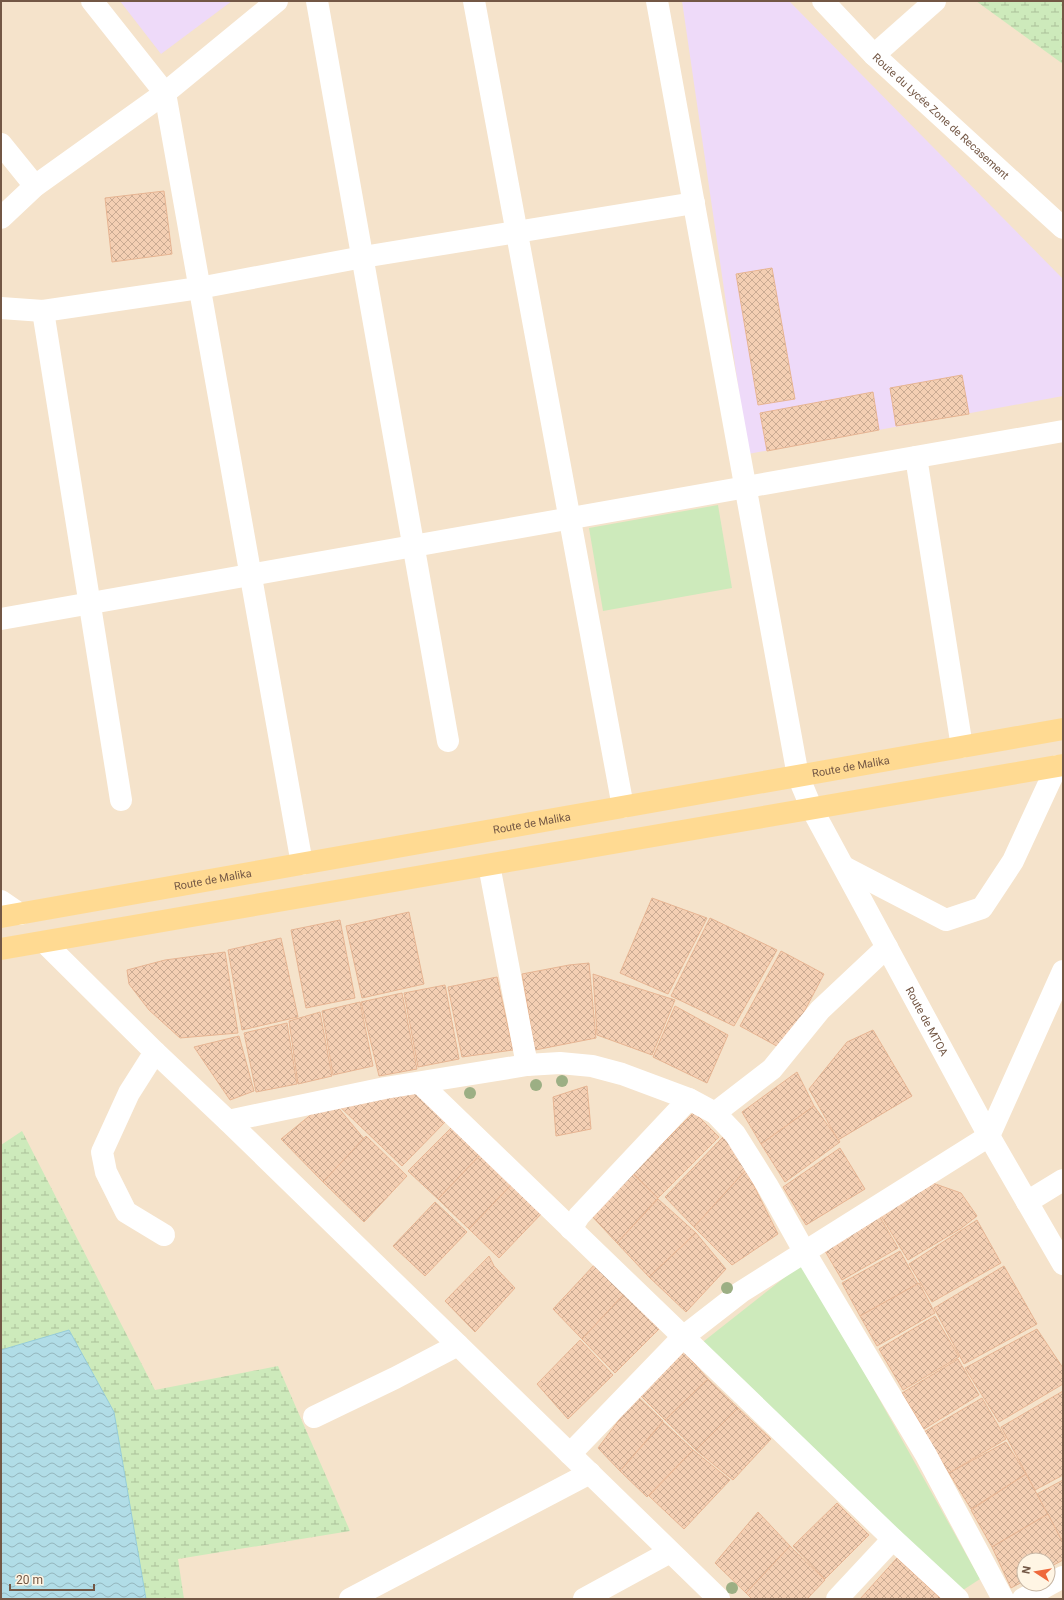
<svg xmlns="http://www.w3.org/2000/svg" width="1064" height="1600" font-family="Roboto,sans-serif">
  <defs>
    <pattern id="wetland-marsh" width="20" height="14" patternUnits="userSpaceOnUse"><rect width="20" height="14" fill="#cdeabb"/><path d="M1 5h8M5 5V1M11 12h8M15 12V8" fill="none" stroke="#abc09a"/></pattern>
    <pattern id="water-waves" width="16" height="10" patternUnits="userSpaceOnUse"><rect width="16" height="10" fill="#b1dde7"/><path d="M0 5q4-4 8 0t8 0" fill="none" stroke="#94b6bd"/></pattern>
    <pattern id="building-cross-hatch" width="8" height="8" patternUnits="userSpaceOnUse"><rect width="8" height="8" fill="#f4cfb3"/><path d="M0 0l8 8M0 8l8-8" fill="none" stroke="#caab93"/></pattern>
  </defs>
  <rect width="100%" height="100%" fill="#fdf1dd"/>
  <path fill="#f5e3cb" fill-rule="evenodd" d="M1 1H1063V1599H1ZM1024 1560H1048V1584H1024Z"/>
  <g fill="#eedaf9">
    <path d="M120 1H232L161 54Z"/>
    <path d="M682 1H789L1063 279V396L748 454Z"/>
  </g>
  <g fill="url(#wetland-marsh)">
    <path d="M976 1H1063V64Z"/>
    <path d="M22 1131 155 1390 278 1366 350 1531 178 1559 184 1599H1V1145Z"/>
  </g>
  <g fill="#cdeabb">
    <path d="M718 505 732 588 603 611 589 528Z"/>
    <path d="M803 1263 980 1579 957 1594 699 1345Z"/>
  </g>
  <path fill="url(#water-waves)" stroke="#97cdd9" d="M69 1330 114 1412 146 1599H1V1350Z"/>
  <g fill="url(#building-cross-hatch)" stroke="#e7b593">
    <path d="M164 191 172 254 112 262 105 198Z"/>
    <path d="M772 268 795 399 758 405 736 274Z"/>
    <path d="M962 375 969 414 896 426 890 388Z"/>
    <path d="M873 392 879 430 767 451 760 413Z"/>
    <path d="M652 898 707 918 668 994 620 973Z"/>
    <path d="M409 912 424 984 362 998 346 926Z"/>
    <path d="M710 918 777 950 734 1026 671 996Z"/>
    <path d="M340 920 355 998 306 1008 291 930Z"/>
    <path d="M281 938 298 1017 242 1030 228 950Z"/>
    <path d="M781 951 824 974 784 1050 740 1026Z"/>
    <path d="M225 952 238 1033 180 1038 149 1010 129 984 127 970 165 960Z"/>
    <path d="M589 963 596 1038 535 1050 522 974 569 965Z"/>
    <path d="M593 974 675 1000 652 1055 597 1035Z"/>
    <path d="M497 977 513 1050 462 1057 448 987Z"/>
    <path d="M445 985 459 1059 418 1067 404 993Z"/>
    <path d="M402 993 417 1069 379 1076 361 1002Z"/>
    <path d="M360 1002 373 1066 333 1075 322 1011Z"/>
    <path d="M675 1006 728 1035 707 1083 653 1057Z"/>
    <path d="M320 1012 332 1076 298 1084 289 1021Z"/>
    <path d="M287 1023 297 1084 256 1092 244 1033Z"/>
    <path d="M873 1030 912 1096 838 1140 809 1089 847 1042Z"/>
    <path d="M239 1036 254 1091 230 1100 194 1047Z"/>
    <path d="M797 1072 814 1106 761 1144 742 1112Z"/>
    <path d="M587 1086 591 1129 556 1136 553 1097Z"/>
    <path d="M415 1088 447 1120 402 1166 336 1103Z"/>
    <path d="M336 1105 365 1140 323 1182 281 1139 313 1113Z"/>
    <path d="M814 1106 840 1142 785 1182 761 1144Z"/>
    <path d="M694 1112 719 1137 658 1198 633 1173Z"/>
    <path d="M454 1125 483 1152 438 1199 408 1171Z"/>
    <path d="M366 1136 407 1176 364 1222 323 1182Z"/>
    <path d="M724 1136 746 1170 694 1227 665 1197Z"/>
    <path d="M840 1148 865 1189 806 1225 783 1187Z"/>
    <path d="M483 1152 514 1182 469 1229 438 1199Z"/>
    <path d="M746 1170 778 1234 732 1265 694 1227Z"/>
    <path d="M630 1171 658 1198 617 1243 589 1213Z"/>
    <path d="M927 1181 961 1193 977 1216 960 1229 908 1260 878 1211Z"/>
    <path d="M514 1182 544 1211 499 1258 469 1229Z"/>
    <path d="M658 1199 696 1233 649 1277 617 1243Z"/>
    <path d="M435 1202 467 1232 425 1276 393 1246Z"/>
    <path d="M877 1212 898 1248 842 1280 821 1244Z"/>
    <path d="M977 1220 1001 1263 932 1302 909 1264Z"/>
    <path d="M696 1233 726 1269 686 1312 649 1277Z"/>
    <path d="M900 1251 918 1284 860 1316 842 1283Z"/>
    <path d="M489 1256 494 1266 515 1288 475 1332 445 1301Z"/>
    <path d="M596 1263 626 1292 582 1339 553 1309Z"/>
    <path d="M1004 1266 1037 1324 964 1364 934 1308Z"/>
    <path d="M919 1283 935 1313 877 1346 860 1316Z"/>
    <path d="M626 1292 662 1326 615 1373 582 1339Z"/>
    <path d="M935 1316 959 1357 903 1390 879 1349Z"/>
    <path d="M1037 1329 1063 1368V1384L999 1422 965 1368Z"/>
    <path d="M580 1340 613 1375 568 1419 537 1384Z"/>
    <path d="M679 1346 708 1379 665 1420 636 1391Z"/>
    <path d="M958 1359 979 1395 924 1429 902 1393Z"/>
    <path d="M708 1379 738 1408 696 1450 665 1420Z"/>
    <path d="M1063 1391V1475L1035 1490 1001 1427Z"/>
    <path d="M637 1396 663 1421 620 1471 598 1448Z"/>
    <path d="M982 1398 1006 1439 949 1473 924 1432Z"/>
    <path d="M738 1408 771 1439 733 1480 696 1450Z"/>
    <path d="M663 1422 693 1450 647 1497 620 1471Z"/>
    <path d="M1006 1442 1026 1474 971 1509 949 1473Z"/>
    <path d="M693 1450 730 1480 684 1529 649 1496Z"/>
    <path d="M1026 1474 1048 1514 992 1547 971 1510Z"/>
    <path d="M1063 1480V1543L1037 1494Z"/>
    <path d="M837 1503 869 1535 825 1579 793 1546Z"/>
    <path d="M758 1512 790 1546 746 1593 715 1563Z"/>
    <path d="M1048 1514 1063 1543V1560L1048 1568V1560H1024V1581L1011 1588 992 1547Z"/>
    <path d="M790 1546 825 1580 807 1599H752L746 1593Z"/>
    <path d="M897 1558 941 1599H860Z"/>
  </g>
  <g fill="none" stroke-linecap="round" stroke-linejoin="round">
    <g stroke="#fff" stroke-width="22">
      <path d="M92 1 165 93 302 864"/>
      <path d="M317 1 448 741"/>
      <path d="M474 1 623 807"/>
      <path id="s1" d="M657 1 798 776 812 809 989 1136 1063 1264"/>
      <path id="s2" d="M823 1 874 55 1063 228"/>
      <path d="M874 55 935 1"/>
      <path d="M1 144 35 186"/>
      <path d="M1 218 35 186 165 93 277 1"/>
      <path d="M1 308 43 311 199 288 363 257 694 203"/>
      <path d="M43 311 121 800"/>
      <path d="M916 457 962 747"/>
      <path d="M1 619 1063 431"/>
      <path d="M489 865 527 1065"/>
      <path d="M844 867 946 920 982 908 1013 861 1057 766"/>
      <path d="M1 901 20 914"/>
      <path d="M44 942 155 1052 228 1121 719 1599"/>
      <path d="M155 1052 129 1093 102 1152 106 1172 126 1212 164 1235"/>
      <path d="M420 1083 893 1539 958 1599"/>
      <path d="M715 1113 772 1069 820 1010 887 947"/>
      <path d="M228 1121 385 1088 527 1065 560 1063 592 1066 622 1074 689 1099 715 1113 735 1134 767 1185 804 1251 926 1455 1003 1599"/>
      <path d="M1027 1202 1063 1180"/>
      <path d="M571 1229 579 1216 689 1099"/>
      <path d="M314 1417 395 1378 458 1345"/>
      <path d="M570 1454 683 1337 741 1292 989 1136 1063 971"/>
      <path d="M350 1599 590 1473"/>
      <path d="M584 1599 670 1552"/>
      <path d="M837 1599 893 1539"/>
      <path d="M1023 1599 1063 1577"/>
    </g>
    <g stroke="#ffda92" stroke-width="22">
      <path id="s3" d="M1 917 1063 729"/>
      <path d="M1 949 1063 765"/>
    </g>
  </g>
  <g fill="#9caf84">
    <circle cx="562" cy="1081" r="6"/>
    <circle cx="536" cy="1085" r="6"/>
    <circle cx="470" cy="1093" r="6"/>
    <circle cx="727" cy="1288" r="6"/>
    <circle cx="732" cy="1588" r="6"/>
  </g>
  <g text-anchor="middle" stroke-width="4" stroke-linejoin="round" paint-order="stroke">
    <g font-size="11" fill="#735745" stroke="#fff5e4">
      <text dy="4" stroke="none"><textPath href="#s2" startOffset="165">Route du Lycée Zone de Recasement</textPath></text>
      <text dy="4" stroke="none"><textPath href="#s3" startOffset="863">Route de Malika</textPath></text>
      <text dy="4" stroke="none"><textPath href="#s3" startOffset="539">Route de Malika</textPath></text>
      <text dy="4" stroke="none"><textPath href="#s3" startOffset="215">Route de Malika</textPath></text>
      <text dy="4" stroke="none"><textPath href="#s1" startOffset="1065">Route de MTOA</textPath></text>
    </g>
  </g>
  <rect width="1064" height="1600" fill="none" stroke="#735745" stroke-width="4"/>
  <g transform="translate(1036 1572) rotate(282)"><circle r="19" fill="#fff5e4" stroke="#c7b6a4"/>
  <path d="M0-3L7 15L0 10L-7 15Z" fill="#ee683b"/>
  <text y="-6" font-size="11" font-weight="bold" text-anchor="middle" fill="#735745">N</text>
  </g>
  <path d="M10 1584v6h84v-6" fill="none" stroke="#735745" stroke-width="2"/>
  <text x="16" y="1584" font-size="12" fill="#735745" stroke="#fff5e4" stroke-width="3" paint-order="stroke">20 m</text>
</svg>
